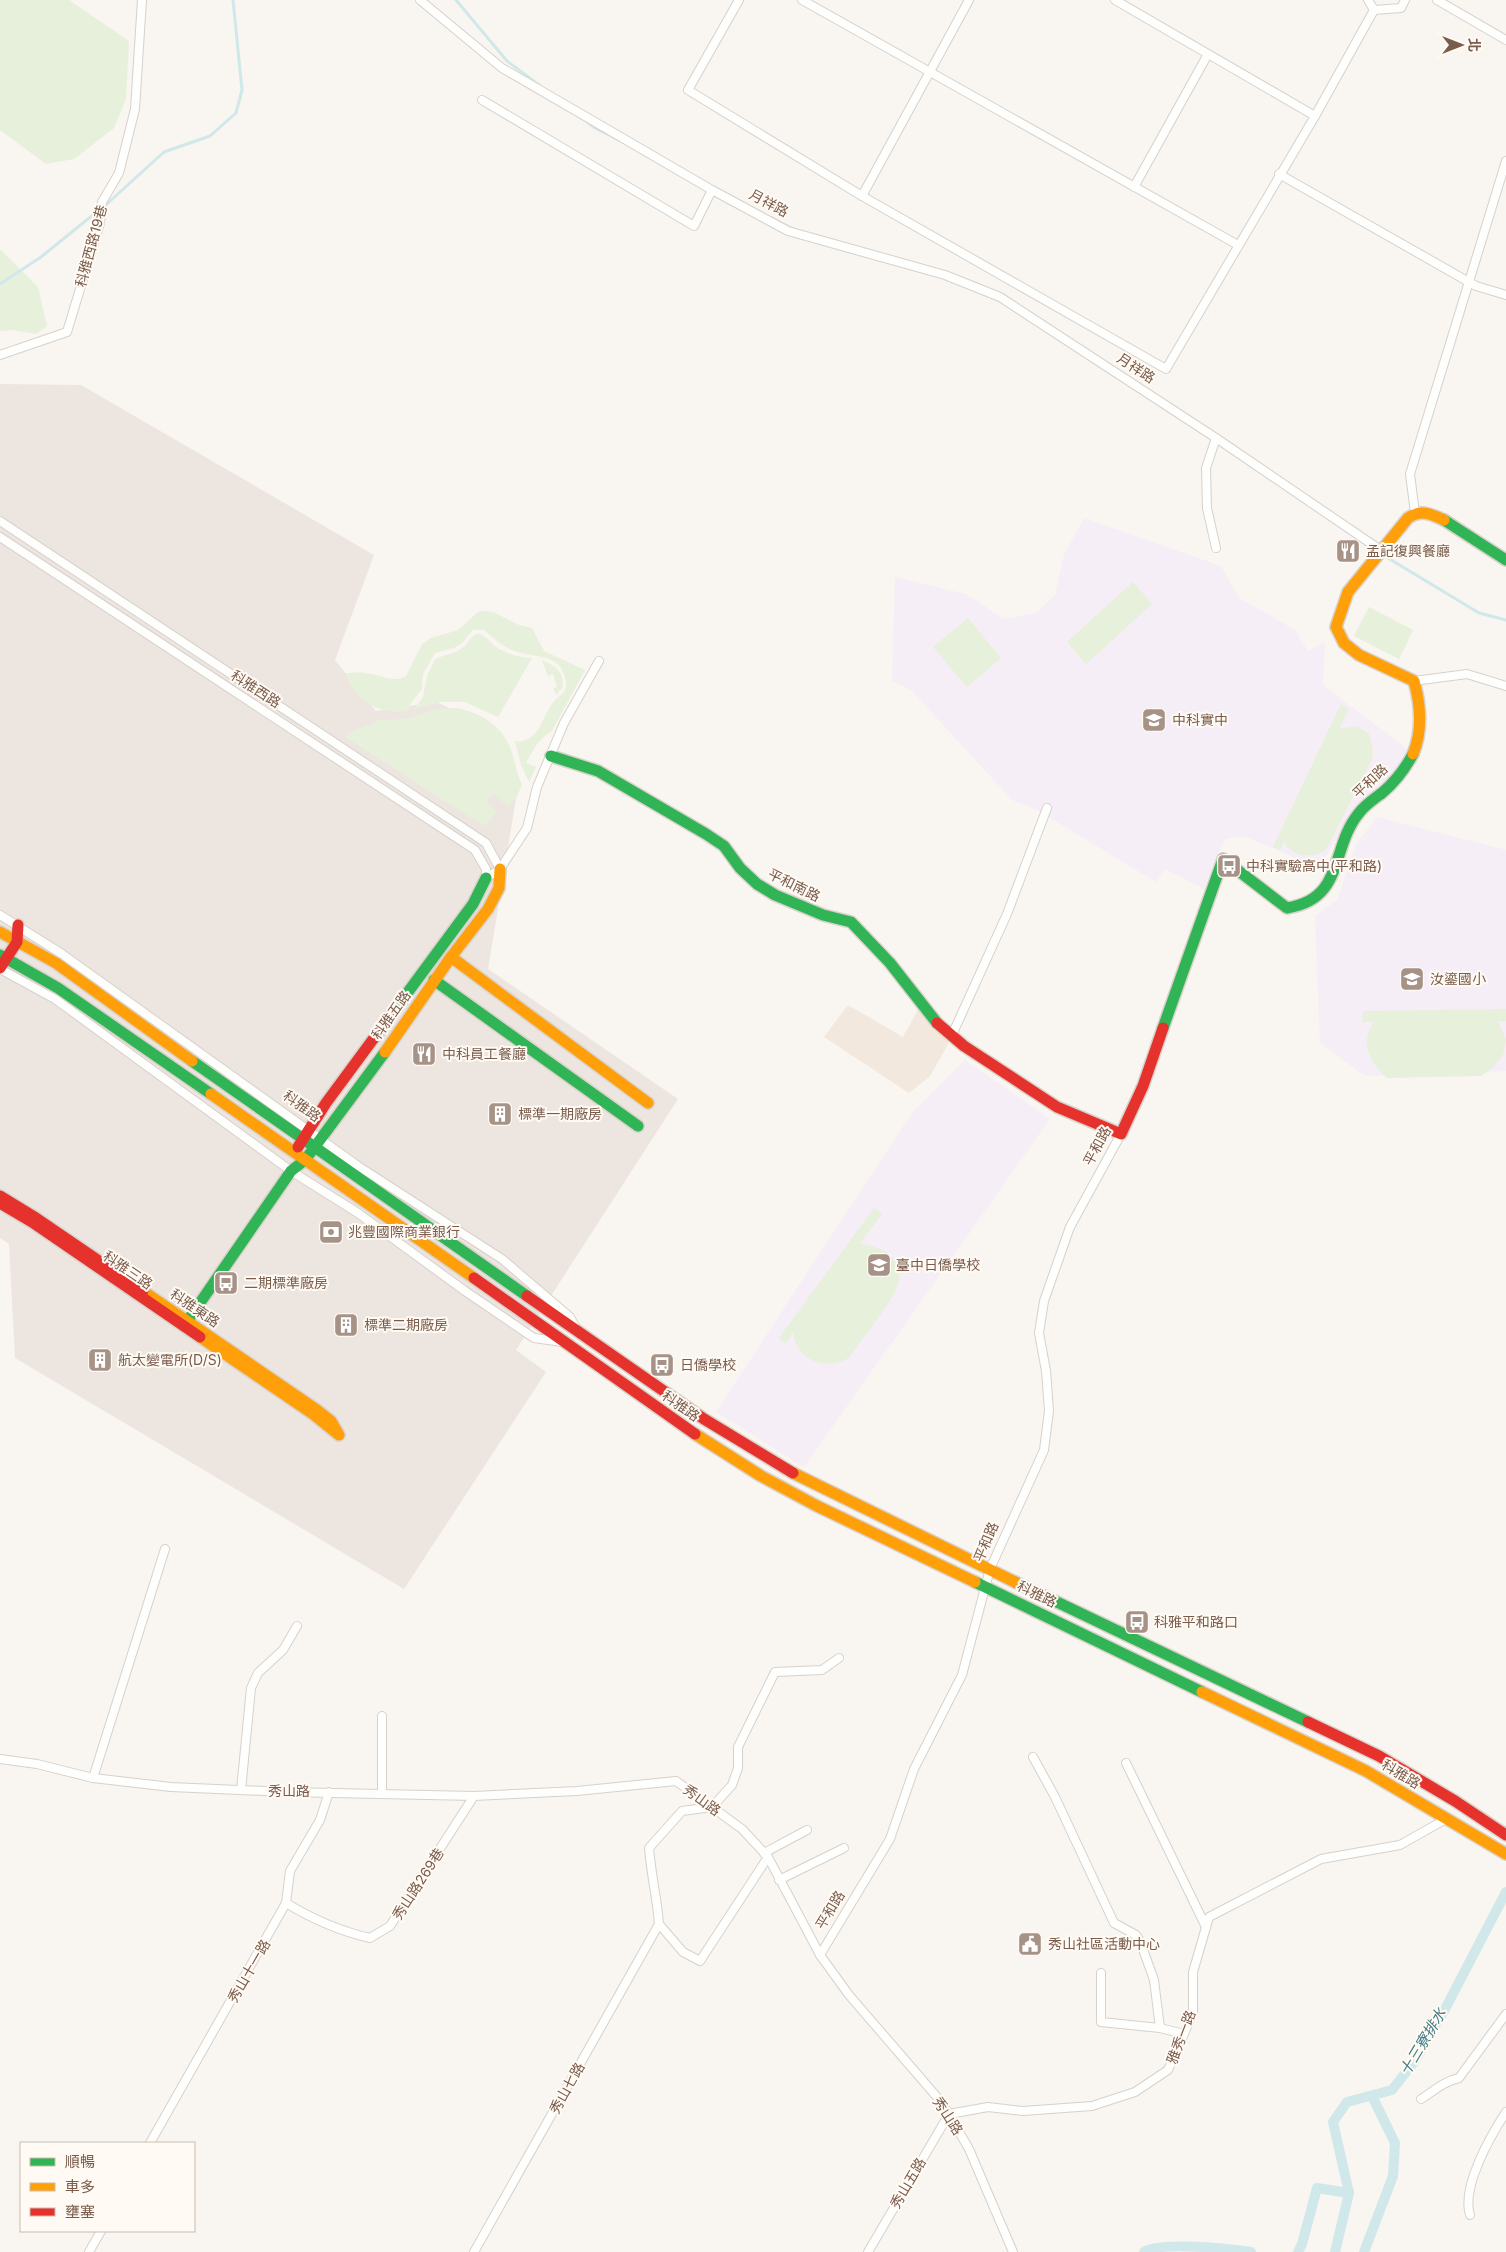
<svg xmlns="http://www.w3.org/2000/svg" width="1506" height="2252" font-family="Inter,'Noto Sans TC',sans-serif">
  <rect width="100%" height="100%" fill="#f9f5f0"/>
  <path fill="#f2e8de" d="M848 1005 903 1037 918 1010 951 1039 930 1076 909 1093 824 1037Z"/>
  <path fill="#ede5e0" d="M0 384 81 385 374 555 335 660 376 711 437 702 486 727 516 799 488 969 678 1099 516 1350 546 1372 404 1589 15 1358 9 1244 0 1238Z"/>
  <g fill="#f6eef6">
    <path d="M1084 518 1221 566 1238 597 1295 630 1308 651 1325 642 1323 685 1410 751 1398 771 1376 794 1351 814 1327 855 1318 862H1305L1244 836 1226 839 1214 861 1204 889 1165 869 1156 882 1037 810 1012 800 911 690 892 681 895 577 966 594 1004 619 1036 613 1055 595 1064 555Z"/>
    <path d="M1377 817 1506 850V1071L1365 1076 1320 1043 1315 916 1337 900 1356 845Z"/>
    <path d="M965 1060 1050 1119 804 1467 716 1412 911 1114Z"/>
  </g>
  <g fill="#e7f0db">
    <path d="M0 0H69L129 41 126 99 114 128 74 159 46 164 0 130Z"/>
    <path d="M0 249 38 287 47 326 36 334 12 330 0 331Z"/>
    <path d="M1133 582 1152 604 1086 664 1067 642Z"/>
    <path d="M1369 607 1413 630 1399 659 1354 636Z"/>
    <path d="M483 611 493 612 519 625 532 628 544 651 585 670 552 731C538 739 533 750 526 763L536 767 529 782 521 765 515 741C526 744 537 734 541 724 545 716 549 708 554 701 558 697 563 694 565 690 567 685 566 679 564 675 558 652 528 658 512 650 500 645 494 638 484 630H473L462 643 454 648 435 653 423 674 422 689 410 704 408 711C379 715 355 701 345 673 351 673 359 672 366 673 380 674 392 684 406 676L422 644 431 638 458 630 478 612Z"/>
    <path d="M968 618 1001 658 967 687 933 647Z"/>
    <path d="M476 634C486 634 489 642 496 647 508 655 519 657 532 658L498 717 465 702H440L414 709 423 697 427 676 435 659C444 655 455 654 462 648 468 644 470 637 476 634Z"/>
    <path d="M542 660C554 665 566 673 562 688L556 695 553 688 557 687 553 674 548 676Z"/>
    <path d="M1341 704 1349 709 1339 729 1357 726 1369 734 1373 750 1372 759 1326 850C1311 858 1299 857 1286 846L1285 840 1280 850 1273 847Z"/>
    <path d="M458 708C480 713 501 725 510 747 515 759 516 773 522 784L516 799 507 806 494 794 486 800 497 813 484 826 345 737 350 732 380 720 405 719 438 709Z"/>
    <path d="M1506 1009V1021H1498L1506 1039 1504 1053 1495 1066 1481 1076 1387 1078C1370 1063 1359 1042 1374 1022H1362L1363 1011Z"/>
    <path d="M874 1208 882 1214 859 1244C880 1245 906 1258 898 1284 893 1301 860 1341 849 1358 825 1371 796 1361 793 1332L786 1344 779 1338Z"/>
  </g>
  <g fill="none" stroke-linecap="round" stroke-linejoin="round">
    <g stroke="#d0e8ea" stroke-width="3">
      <path d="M456 0 507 61 539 85"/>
      <path d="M584 119 595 128 621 141"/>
      <path d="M772 218 795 230"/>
      <path d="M0 284 41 257 109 202 164 152 210 136 236 113 242 90 233 0"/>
      <path d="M1383 555 1479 613 1506 620"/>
    </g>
    <g stroke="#d0e8ea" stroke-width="10">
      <path d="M1144 2252C1159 2241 1231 2249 1251 2252"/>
      <path d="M1298 2252 1302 2244 1317 2188 1349 2193"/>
      <path d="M1335 2252 1349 2193 1333 2122 1347 2102 1392 2090 1414 2062 1444 2011 1506 1892"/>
      <path d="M1364 2252 1393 2176 1395 2143 1372 2096"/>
    </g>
    <defs>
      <g id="street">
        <path d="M420 0 502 68 712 190 788 231 945 275 1000 297 1216 438 1382 551"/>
        <path d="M739 0 688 90 862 196 1166 369 1315 116 1374 10"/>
        <path d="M802 0 1238 245"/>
        <path d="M1115 0 1315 116"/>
        <path d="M1368 0 1374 10 1401 8 1405 0"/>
        <path d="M1437 0 1506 40"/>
        <path d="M482 100 694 226 712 190"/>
        <path d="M1279 174 1476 286 1506 295"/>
        <path d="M1134 187 1208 54"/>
        <path d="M862 196 969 0"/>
        <path d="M0 355 67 332 100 223 102 202 119 173 135 109 142 0"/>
        <path d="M1216 438 1206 468 1207 508 1216 548"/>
        <path d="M1415 513 1410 474 1506 161"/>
        <path d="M0 521 486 843 500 869"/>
        <path d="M0 537 475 850 486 869V878"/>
        <path d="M1414 681 1467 674 1506 686"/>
        <path d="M486 878 500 869 527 828 537 787 564 723 599 661"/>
        <path d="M0 915 62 954 358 1166 502 1259 570 1317 577 1330"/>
        <path d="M0 969 55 999 291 1171 358 1213 465 1291 534 1338 562 1342"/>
        <path d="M952 1035 1007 914 1047 808"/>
        <path d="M1033 1757 1055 1797 1114 1923 1136 1935 1140 1941 1154 1980 1160 2028"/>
        <path d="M0 1759 37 1764 93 1778 171 1787 286 1792 474 1796 577 1791 676 1781 742 1829 768 1857 820 1955 849 1995 943 2104 969 2149 1013 2252"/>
        <path d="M1126 1763 1206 1927"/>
        <path d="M93 1778 165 1549"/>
        <path d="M241 1790 251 1688 258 1673 283 1650 297 1626"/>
        <path d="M382 1793V1716"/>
        <path d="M764 1853 807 1830"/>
        <path d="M779 1880 844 1848"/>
        <path d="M286 1903C314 1920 339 1931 370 1938L390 1926 474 1796"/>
        <path d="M659 1924C657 1898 651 1874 649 1848L682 1811 712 1807 732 1785 738 1768V1747L775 1672 822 1670 839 1658"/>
        <path d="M820 1955 890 1839 914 1769 962 1675 990 1569 1044 1450 1049 1411 1046 1371 1039 1333 1044 1301 1070 1227 1121 1134"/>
        <path d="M1101 1973V2022L1160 2028 1184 2034"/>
        <path d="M1421 2099C1434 2091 1444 2081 1459 2078L1506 2014"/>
        <path d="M949 2114 988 2107 1023 2111 1092 2106 1135 2092 1168 2070 1193 2013V1972L1209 1917 1321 1859 1400 1845 1446 1819"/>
        <path d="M150 2143 286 1903 290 1871 320 1820 329 1792"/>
        <path d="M1470 2215C1461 2187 1491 2135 1506 2112"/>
        <path d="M89 2252 101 2231"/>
        <path d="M474 2252 659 1924 683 1952 700 1961 768 1857"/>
        <path d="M868 2252 949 2114"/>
      </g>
      <g id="fast">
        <path d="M1444 520 1506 560"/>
        <path d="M551 756 598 771 706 834 724 846 740 868 757 884 775 895 823 915 851 922 890 963 937 1023"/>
        <path d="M0 955 58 988 211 1094"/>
        <path d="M434 980 638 1126"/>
        <path d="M391 1015 473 904 486 878"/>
        <path d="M1163 1028 1223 859 1287 908C1345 899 1330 848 1359 813 1365 805 1374 799 1382 793 1395 782 1405 769 1413 754"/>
        <path d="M192 1061 527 1296"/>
        <path d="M184 1326 291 1171 305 1160 385 1052"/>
        <path d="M975 1582 1202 1692"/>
        <path d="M1015 1582 1308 1722"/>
      </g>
      <g id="slow">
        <path d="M1413 754C1423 730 1421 706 1414 681L1359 655 1344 643 1336 627 1348 592 1408 518C1421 509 1431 514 1444 520"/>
        <path d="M0 932 56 963 192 1061"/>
        <path d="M451 957 648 1103"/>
        <path d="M385 1052 451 957 488 909 499 888 500 869"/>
        <path d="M211 1094 474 1278"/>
        <path d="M143 1291 317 1410 331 1421 339 1435 313 1414 200 1337"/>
        <path d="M695 1434 761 1476 817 1506 975 1582"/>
        <path d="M793 1473 1015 1582"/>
        <path d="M1202 1692 1366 1771 1506 1854"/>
      </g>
      <g id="jam">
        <path d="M0 968 17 942 18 925"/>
        <path d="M937 1023 964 1046 1057 1107 1121 1134 1143 1086 1163 1028"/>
        <path d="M298 1147 326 1103 391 1015"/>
        <path d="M0 1196 36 1218 143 1291"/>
        <path d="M0 1203 32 1222 200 1337"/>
        <path d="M474 1278 695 1434"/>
        <path d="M527 1296 704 1419 793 1473"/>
        <path d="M1308 1722 1379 1756 1455 1801 1506 1835"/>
      </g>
    </defs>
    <use href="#street" stroke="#d7d1cb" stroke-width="10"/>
    <use href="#fast" stroke="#d9d2cb" stroke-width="14"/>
    <use href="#slow" stroke="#d9d2cb" stroke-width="14"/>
    <use href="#jam" stroke="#d9d2cb" stroke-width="14"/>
    <use href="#street" stroke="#fefefd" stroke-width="8"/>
    <use href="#fast" stroke="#30b455" stroke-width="11"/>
    <use href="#slow" stroke="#ff9f0a" stroke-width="11"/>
    <use href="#jam" stroke="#e5322d" stroke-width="11"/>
  </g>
  <defs>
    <symbol id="restaurant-square" viewBox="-11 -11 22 22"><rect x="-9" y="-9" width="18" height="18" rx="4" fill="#a69286" stroke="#fffaf3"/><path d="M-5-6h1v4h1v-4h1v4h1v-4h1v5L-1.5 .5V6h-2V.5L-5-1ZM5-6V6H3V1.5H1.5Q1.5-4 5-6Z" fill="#fff"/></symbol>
    <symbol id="school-square" viewBox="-11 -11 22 22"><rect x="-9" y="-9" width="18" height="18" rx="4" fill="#a69286" stroke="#fffaf3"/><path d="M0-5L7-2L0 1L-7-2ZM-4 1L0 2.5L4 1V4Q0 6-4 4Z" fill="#fff"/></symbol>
    <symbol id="bus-square" viewBox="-11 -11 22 22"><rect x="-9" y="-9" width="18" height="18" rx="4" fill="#a69286" stroke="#fffaf3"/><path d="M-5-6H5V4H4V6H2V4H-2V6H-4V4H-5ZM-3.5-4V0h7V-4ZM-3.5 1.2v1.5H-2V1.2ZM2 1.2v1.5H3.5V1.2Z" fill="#fff"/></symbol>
    <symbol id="building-square" viewBox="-11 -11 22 22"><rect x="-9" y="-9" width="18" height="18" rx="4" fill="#a69286" stroke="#fffaf3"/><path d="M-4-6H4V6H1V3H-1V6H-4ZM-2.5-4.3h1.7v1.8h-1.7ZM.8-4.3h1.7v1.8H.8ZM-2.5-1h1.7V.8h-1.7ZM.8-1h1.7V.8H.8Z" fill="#fff"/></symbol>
    <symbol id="bank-square" viewBox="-11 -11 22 22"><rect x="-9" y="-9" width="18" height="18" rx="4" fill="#a69286" stroke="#fffaf3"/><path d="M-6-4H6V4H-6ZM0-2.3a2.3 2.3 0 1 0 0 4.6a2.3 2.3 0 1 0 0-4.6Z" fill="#fff"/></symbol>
    <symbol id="civic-square" viewBox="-11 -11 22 22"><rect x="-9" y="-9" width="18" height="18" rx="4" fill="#a69286" stroke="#fffaf3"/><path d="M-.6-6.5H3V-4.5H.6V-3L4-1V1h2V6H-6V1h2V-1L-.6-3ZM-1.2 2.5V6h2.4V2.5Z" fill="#fff"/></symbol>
  </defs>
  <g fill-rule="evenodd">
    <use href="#restaurant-square" x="1334" y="537" width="28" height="28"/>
    <use href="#school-square" x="1140" y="706" width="28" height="28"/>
    <use href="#bus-square" x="1215" y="852" width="28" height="28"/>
    <use href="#school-square" x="1398" y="965" width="28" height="28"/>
    <use href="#restaurant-square" x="410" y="1040" width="28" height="28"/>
    <use href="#building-square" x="486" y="1100" width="28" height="28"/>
    <use href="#bank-square" x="317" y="1218" width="28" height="28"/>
    <use href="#school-square" x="865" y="1251" width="28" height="28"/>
    <use href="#bus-square" x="212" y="1269" width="28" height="28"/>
    <use href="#building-square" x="332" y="1311" width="28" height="28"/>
    <use href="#building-square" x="86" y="1346" width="28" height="28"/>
    <use href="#bus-square" x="648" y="1351" width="28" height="28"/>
    <use href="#bus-square" x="1123" y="1608" width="28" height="28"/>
    <use href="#civic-square" x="1016" y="1930" width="28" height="28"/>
  </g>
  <g text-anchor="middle" stroke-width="4" stroke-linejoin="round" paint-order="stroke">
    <g font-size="14" fill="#7a5c4d" stroke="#fffaf3">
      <text transform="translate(769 203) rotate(28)" y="5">月祥路</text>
      <text transform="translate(91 246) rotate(-75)" y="5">科雅西路19巷</text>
      <text transform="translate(1136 368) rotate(33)" y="5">月祥路</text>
      <text transform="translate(256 689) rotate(33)" y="5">科雅西路</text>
      <text transform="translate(1370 781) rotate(-44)" y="5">平和路</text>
      <text transform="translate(794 885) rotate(26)" y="5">平和南路</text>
      <text transform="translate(391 1015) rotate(-55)" y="5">科雅五路</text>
      <text transform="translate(302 1106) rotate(36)" y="5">科雅路</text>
      <text transform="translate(1097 1146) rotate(-62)" y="5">平和路</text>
      <text transform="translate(128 1270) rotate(34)" y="5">科雅三路</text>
      <text transform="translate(195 1308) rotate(34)" y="5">科雅東路</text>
      <text transform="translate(681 1406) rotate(35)" y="5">科雅路</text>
      <text transform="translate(986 1542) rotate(-67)" y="5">平和路</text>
      <text transform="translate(1037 1594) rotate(26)" y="5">科雅路</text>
      <text transform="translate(1401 1774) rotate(31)" y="5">科雅路</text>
      <text x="289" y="1796">秀山路</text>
      <text transform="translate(702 1800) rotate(36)" y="5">秀山路</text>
      <text transform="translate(418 1884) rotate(-57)" y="5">秀山路269巷</text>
      <text transform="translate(830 1910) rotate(-59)" y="5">平和路</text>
      <text transform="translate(249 1971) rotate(-60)" y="5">秀山十一路</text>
      <text transform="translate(1181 2037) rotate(-69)" y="5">雅秀一路</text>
      <text transform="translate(567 2088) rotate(-61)" y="5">秀山七路</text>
      <text transform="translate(948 2116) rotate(57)" y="5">秀山路</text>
      <text transform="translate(908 2183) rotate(-60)" y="5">秀山五路</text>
    </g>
    <g font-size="14" fill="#7a5c4d" stroke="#fffaf3" text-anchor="start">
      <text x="1366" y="556">孟記復興餐廳</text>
      <text x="1172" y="725">中科實中</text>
      <text x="1246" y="871">中科實驗高中(平和路)</text>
      <text x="1430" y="984">汝鎏國小</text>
      <text x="442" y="1059">中科員工餐廳</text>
      <text x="518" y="1119">標準一期廠房</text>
      <text x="348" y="1237">兆豐國際商業銀行</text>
      <text x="896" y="1270">臺中日僑學校</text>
      <text x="244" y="1288">二期標準廠房</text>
      <text x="364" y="1330">標準二期廠房</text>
      <text x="118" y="1365">航太變電所(D/S)</text>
      <text x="680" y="1370">日僑學校</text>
      <text x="1154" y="1627">科雅平和路口</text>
      <text x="1048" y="1949">秀山社區活動中心</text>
    </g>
    <g font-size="15" font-style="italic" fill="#437c86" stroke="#fffaf3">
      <text transform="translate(1423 2042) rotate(-59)" y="5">十三寮排水</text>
    </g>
  </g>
  <rect x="20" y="2142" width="175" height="90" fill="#fffaf3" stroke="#cabbb1"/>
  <rect x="30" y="2158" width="25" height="8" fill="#30b455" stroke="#cabbb1"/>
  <text x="65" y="2167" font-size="15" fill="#7a5c4d">順暢</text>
  <rect x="30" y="2183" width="25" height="8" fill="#ff9f0a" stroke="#cabbb1"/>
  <text x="65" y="2192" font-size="15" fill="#7a5c4d">車多</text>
  <rect x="30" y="2208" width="25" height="8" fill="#e5322d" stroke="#cabbb1"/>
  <text x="65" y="2217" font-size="15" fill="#7a5c4d">壅塞</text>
  <g transform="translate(1461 45) rotate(90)" stroke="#fffaf3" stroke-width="4" paint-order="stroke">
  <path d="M0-4L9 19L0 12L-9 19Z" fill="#7a5c4d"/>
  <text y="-8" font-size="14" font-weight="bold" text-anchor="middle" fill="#7a5c4d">北</text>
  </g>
</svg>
